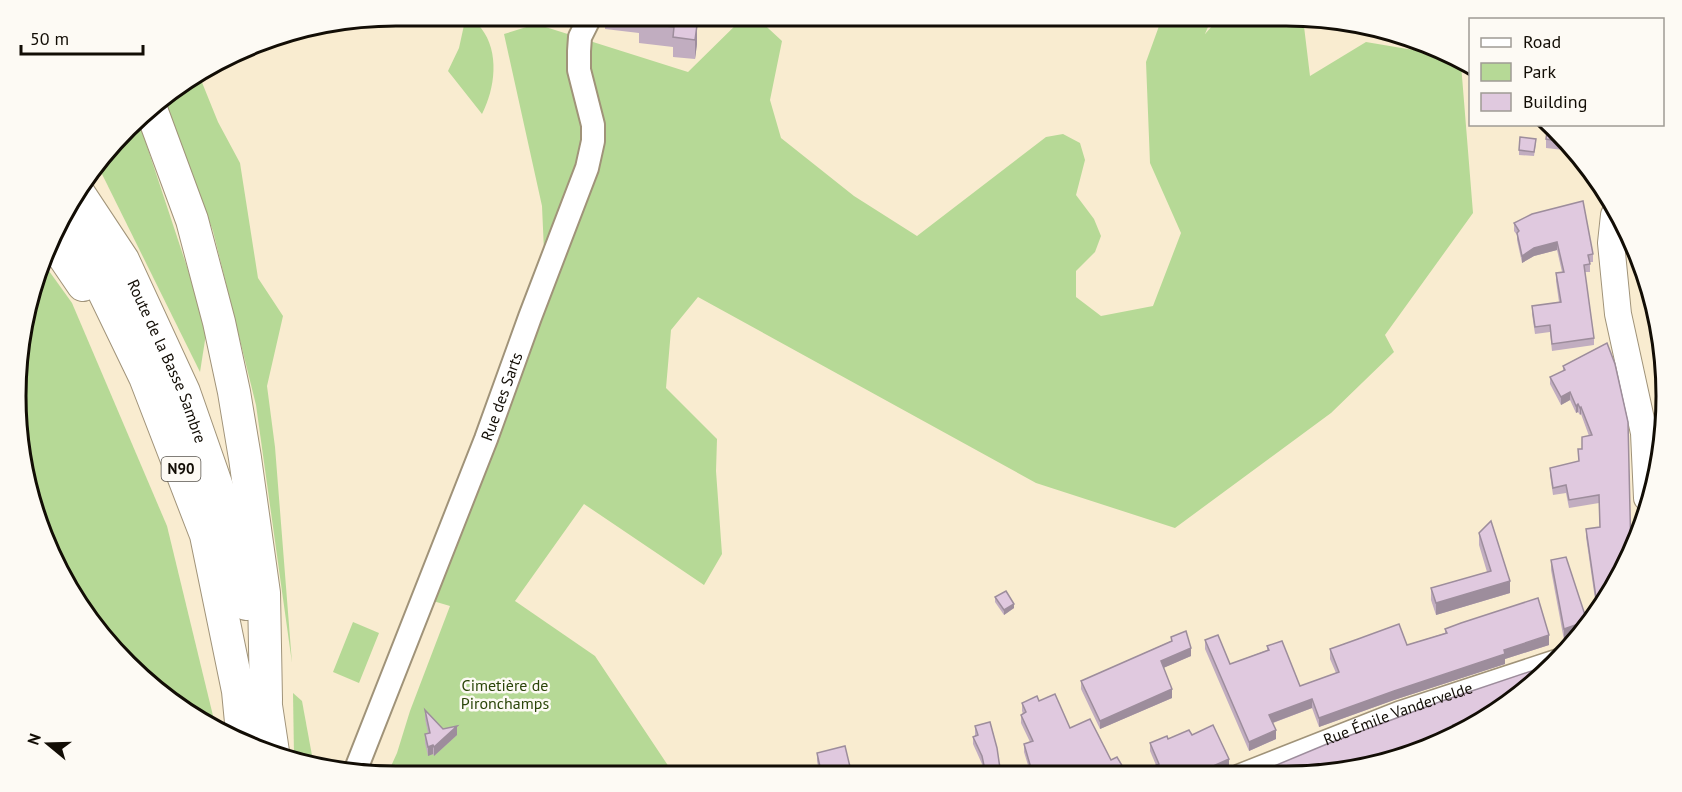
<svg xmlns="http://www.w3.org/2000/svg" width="1682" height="792" font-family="'PT Sans',sans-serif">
  <rect width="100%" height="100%" fill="#f9ecd0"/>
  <g fill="#b6d996">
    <path d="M746 15H754L782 41 770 100 781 138 854 196 917 236 1046 137 1063 134 1080 143 1085 160 1076 195 1094 219 1101 236 1095 252 1076 271V297L1101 316 1153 306 1181 233 1150 163 1146 62 1163 15H1213L1205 34 1222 15H1286L1303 18 1310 76 1366 42 1449 56 1461 64 1473 213 1385 335 1394 352 1331 413 1175 528 1036 483 698 297 671 330 666 388 717 439 716 471 722 554 704 585 584 504 515 601 595 656 669 767 650 776 396 777 387 775 397 753 410 711 450 606 433 601 546 296 542 206 504 34 536 24 688 72Z"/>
    <path d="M466 16C471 20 477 23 481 28 500 52 495 89 482 114L448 71 459 48Z"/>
    <path d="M199 75 218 122 240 163 258 278 283 316 267 386 275 447 292 663 256 405 213 231 162 96Z"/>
    <path d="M139 122 188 270 206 334 200 372 99 168Z"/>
    <path d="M44 264 72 303 167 526 215 724 127 666 54 565 18 445 22 321Z"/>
    <path d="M353 622 379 633 359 683 333 672Z"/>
    <path d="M293 693 302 701 313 761 294 757Z"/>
  </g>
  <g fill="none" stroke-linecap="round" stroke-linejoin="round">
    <defs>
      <g id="minor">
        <path id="s1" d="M1238 774 1398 711 1559 658"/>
      </g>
      <g id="tertiary">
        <path id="s2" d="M356 769 486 439 530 317 587 168 593 141V125L579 70V51L580 37 591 15"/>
      </g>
      <path id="secondary" d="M1614 215 1611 243 1618 314 1644 433 1647 498"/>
      <g id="trunk">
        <path d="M151 109 192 220 219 322 234 392 245 458 264 593 266 700"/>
        <path id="s3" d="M78 192 123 260 184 392 229 521 246 604"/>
        <path d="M63 213 71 224 145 377 206 535 238 691 243 743"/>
        <path d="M53 241 83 285"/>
        <path d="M262 679 273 752"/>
      </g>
    </defs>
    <use href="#minor" stroke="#a09379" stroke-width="21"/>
    <use href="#tertiary" stroke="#a09379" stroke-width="26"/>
    <use href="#secondary" stroke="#a09379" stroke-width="28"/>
    <use href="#trunk" stroke="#a09379" stroke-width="34"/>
    <use href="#minor" stroke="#fff" stroke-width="18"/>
    <use href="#tertiary" stroke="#fff" stroke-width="22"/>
    <use href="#secondary" stroke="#fff" stroke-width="26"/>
    <use href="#trunk" stroke="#fff" stroke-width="32"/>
  </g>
  <g fill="#c1adc0">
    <path d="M605 15H696L693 24 697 44 695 59 673 57V47L639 43V33L605 29Z"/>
    <path d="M1556 127 1572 151 1546 148V139Z"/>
    <path d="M1536 143 1534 156 1519 155V150Z"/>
    <path d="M1514 223 1593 254V262H1590V272H1585L1594 338V345L1552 351 1550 332 1535 334 1532 314V306L1559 302 1556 281V273L1562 272 1557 250 1534 256 1522 263 1517 240V235L1514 231Z"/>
    <path d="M1607 343 1631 554 1597 613 1586 537V529L1600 527 1599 503 1569 508 1566 493 1553 495 1550 475V468L1579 461 1578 449H1582L1589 436 1581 414 1580 415 1578 412 1576 413 1570 400 1561 405 1550 384V377L1563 371V366Z"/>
    <path d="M1479 533 1510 593 1436 615 1431 600V588L1487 572 1479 545Z"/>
    <path d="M1551 560 1587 630 1564 640 1551 570Z"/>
    <path d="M995 597 1014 608 1004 615 995 602Z"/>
    <path d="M1445 629 1549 645 1505 659V664L1394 700 1319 727 1312 708 1273 723 1276 739 1249 751 1205 649V640L1230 664 1267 650V646L1300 686 1336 673 1330 659V649L1407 645 1445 633Z"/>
    <path d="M1171 637 1191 656 1163 668 1172 698 1100 729 1081 689V681L1171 641Z"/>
    <path d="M1039 701 1070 728 1111 760 1127 774 1031 775 1024 752V744L1030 742 1021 723V715L1023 714 1022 711V703Z"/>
    <path d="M425 710 443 729 457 735 434 756 433 754 428 756 425 743V734L428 733 425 719Z"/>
    <path d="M975 726 1001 775H984L982 764 973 744V737L975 736Z"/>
    <path d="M1192 735 1229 766 1156 765 1150 751V743Z"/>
    <path d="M817 753 852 775 820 776 817 761Z"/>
  </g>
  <g fill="#9d8d9c">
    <path d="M688 15H696L687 39 685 23Z"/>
    <path d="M697 25V44L695 59V40Z"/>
    <path d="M1557 242V250L1534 256 1522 263V256L1534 248Z"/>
    <path d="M1570 392V400L1561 405V397Z"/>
    <path d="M1578 404V412L1576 413V406Z"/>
    <path d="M1581 407V414L1580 415V408Z"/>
    <path d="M1510 581V593L1436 615V603Z"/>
    <path d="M1014 604V608L1004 615V610Z"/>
    <path d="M1587 621V630L1583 633 1564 640V629Z"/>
    <path d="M1549 635V645L1505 659V664L1394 700 1319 727V718L1504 650Z"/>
    <path d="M1191 648V656L1161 669V661Z"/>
    <path d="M1172 689V698L1100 729V721Z"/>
    <path d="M1312 699V708L1269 724V715Z"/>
    <path d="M1495 711 1465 729 1453 733V725Z"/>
    <path d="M457 726V735L434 756V747Z"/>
    <path d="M1276 730V739L1249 751V742Z"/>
    <path d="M433 745V754L428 756V747Z"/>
    <path d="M1229 759V766L1212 774H1195Z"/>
  </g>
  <g fill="#e0c9df" stroke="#9d8d9c" stroke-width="1.5">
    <path d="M640 15H688L685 23 697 25 695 40 673 37 674 27 639 23Z"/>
    <path d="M1548 124H1552L1556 127 1566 142 1546 139Z"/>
    <path d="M1520 137 1536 139 1534 152 1519 150Z"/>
    <path d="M1583 201 1593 254 1588 255 1590 264 1584 265 1594 338 1552 344 1550 325 1535 327 1532 306 1561 302 1556 273 1564 272 1557 242 1534 248 1522 256 1517 233 1519 231 1514 223 1532 214Z"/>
    <path d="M1607 343 1615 364 1628 422 1631 554 1598 611 1586 529 1600 527 1599 495 1569 500 1566 485 1553 488 1550 468 1579 461 1578 449H1582V437L1592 435 1581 407 1580 408 1578 404 1576 406 1570 392 1561 397 1550 377 1565 370 1563 366Z"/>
    <path d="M1491 521 1510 581 1436 603 1431 588 1491 571 1479 533Z"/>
    <path d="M1566 557 1587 621 1564 629 1551 560Z"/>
    <path d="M1006 591 1014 604 1004 610 995 597Z"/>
    <path d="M1538 598 1549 635 1504 650 1505 654 1394 691 1319 718 1312 699 1269 715 1276 730 1249 742 1205 640 1218 635 1230 664 1269 650 1267 646 1282 641 1300 686 1339 672 1330 649 1358 639 1399 624 1407 645 1447 633 1445 629 1461 623Z"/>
    <path d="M1186 631 1191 648 1161 661 1172 689 1100 721 1081 681 1172 641 1171 637Z"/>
    <path d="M1552 664 1518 698 1495 711 1453 725 1456 733 1446 737 1447 739 1431 748 1336 774H1255L1327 744 1442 701Z"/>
    <path d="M1055 694 1070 728 1090 719 1111 760 1117 757 1127 774 1033 775 1024 744 1033 741 1021 715 1026 712 1022 703 1037 696 1039 701Z"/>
    <path d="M425 710 443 729 457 726 434 747 433 745 428 747 425 734 430 733Z"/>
    <path d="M990 722 997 748 1001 775H986L982 756 973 737 978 735 975 726Z"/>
    <path d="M1213 725 1229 759 1195 774H1136L1159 764 1150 743 1167 736 1168 739 1189 730 1192 735Z"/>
    <path d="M845 746 852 775 822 776 817 753Z"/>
  </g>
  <g text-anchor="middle" stroke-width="5" stroke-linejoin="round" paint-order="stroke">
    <rect fill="#fdfaf4" stroke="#58544d" stroke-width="1.5" x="161.5" y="457" width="39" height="24" rx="4.5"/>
    <g font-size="15" font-weight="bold" fill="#120d05">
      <text x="181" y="474">N90</text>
    </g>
    <g font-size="16" fill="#120d05" stroke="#fdfaf4">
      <text dy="6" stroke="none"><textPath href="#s3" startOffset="192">Route de la Basse Sambre</textPath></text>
      <text dy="6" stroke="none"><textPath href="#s2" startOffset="400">Rue des Sarts</textPath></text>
      <text dy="6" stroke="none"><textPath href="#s1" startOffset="171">Rue Émile Vandervelde</textPath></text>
    </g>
    <g font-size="16" fill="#2b4509" stroke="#fdfaf4">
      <text x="505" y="691">Cimetière de<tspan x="505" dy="18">Pironchamps</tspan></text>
    </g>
  </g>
  <path d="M0 0H1682V792H0ZM396 26H1286A370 370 0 0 1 1656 396V396A370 370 0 0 1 1286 766H396A370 370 0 0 1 26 396V396A370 370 0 0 1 396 26Z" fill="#fdfaf4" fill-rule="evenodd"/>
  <path fill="none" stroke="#120d05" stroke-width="3" d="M396 26H1286A370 370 0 0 1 1656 396V396A370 370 0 0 1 1286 766H396A370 370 0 0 1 26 396V396A370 370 0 0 1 396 26Z"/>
  <rect x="1469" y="18" width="195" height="108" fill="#fdfaf4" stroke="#9f9b94" stroke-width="1.5"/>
  <rect x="1481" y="38" width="30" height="9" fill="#ffffff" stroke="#9f9b94" stroke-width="1.5"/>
  <text x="1523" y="48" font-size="18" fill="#120d05">Road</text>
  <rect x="1481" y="63" width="30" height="18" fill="#b6d996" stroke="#9f9b94" stroke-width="1.5"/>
  <text x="1523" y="78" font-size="18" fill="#120d05">Park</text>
  <rect x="1481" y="93" width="30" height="18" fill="#e0c9df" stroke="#9f9b94" stroke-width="1.5"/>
  <text x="1523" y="108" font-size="18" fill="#120d05">Building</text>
  <g transform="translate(48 744) rotate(289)" stroke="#fdfaf4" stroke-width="4.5" paint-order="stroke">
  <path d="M0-4.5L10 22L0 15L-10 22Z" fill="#120d05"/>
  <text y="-9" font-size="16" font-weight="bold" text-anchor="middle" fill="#120d05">N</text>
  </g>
  <path d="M21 45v9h122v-9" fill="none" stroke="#120d05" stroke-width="3"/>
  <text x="30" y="45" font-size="18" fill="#120d05" stroke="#fdfaf4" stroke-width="4.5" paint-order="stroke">50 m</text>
</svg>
